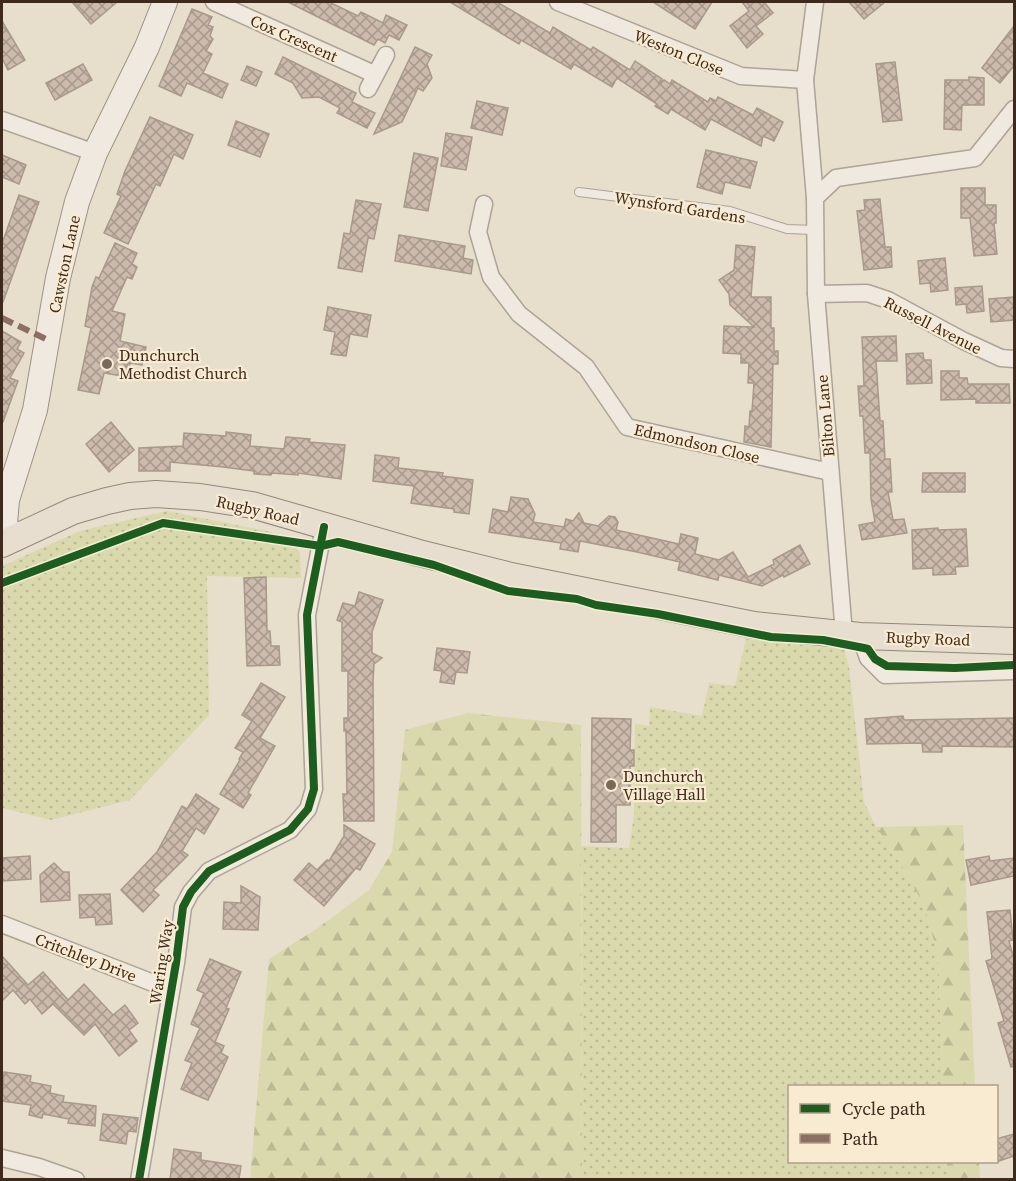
<svg xmlns="http://www.w3.org/2000/svg" width="1016" height="1181" font-family="'Source Serif 4',serif">
  <defs>
    <pattern id="forest-firs" width="22" height="20" patternUnits="userSpaceOnUse" patternTransform="scale(1.5)"><rect width="22" height="20" fill="#dad8ad"/><path d="M5 1l3.5 6h-7zM16 11l3.5 6h-7z" fill="#bcba94"/></pattern>
    <pattern id="park-dots" width="8" height="8" patternUnits="userSpaceOnUse" patternTransform="scale(1.5)"><rect width="8" height="8" fill="#dad8ad"/><path d="M2 2h.1M6 6h.1" fill="none" stroke="#bcba94" stroke-width="1.8" stroke-linecap="round"/></pattern>
    <pattern id="building-cross-hatch" width="8" height="8" patternUnits="userSpaceOnUse" patternTransform="scale(1.5)"><rect width="8" height="8" fill="#ccbbad"/><path d="M0 0l8 8M0 8l8-8" fill="none" stroke="#a7988c"/></pattern>
  </defs>
  <rect width="100%" height="100%" fill="#e8decc"/>
  <g fill="url(#forest-firs)">
    <path d="M468 713 581 725 582 1179 250 1180 269 959 318 928 369 890 392 852 405 730Z"/>
    <path d="M963 825 975 1086H943L938 953 876 827Z"/>
    <path d="M947 1162H979L980 1179H947Z"/>
  </g>
  <g fill="url(#park-dots)">
    <path d="M167 511 271 532 300 552 301 578 207 576 209 715 130 800 51 820 2 808V566L80 531Z"/>
    <path d="M746 639 844 649 849 667 864 802 876 827 891 847 923 903 938 954 943 1086H790V1162H947V1179H582V887L580 846 629 848 634 815 635 724 649 726 650 707 702 716 709 683 735 686Z"/>
  </g>
  <g fill="url(#building-cross-hatch)" stroke="#a8998b" stroke-width="1.5">
    <path d="M72 2H117L91 24Z"/>
    <path d="M288 2H329L358 16 361 12 383 23 386 15 407 25 399 40 389 35 385 43 378 39 374 45Z"/>
    <path d="M450 2H497L550 33 553 27 591 50 593 47 630 70 635 61 662 79 658 84 664 80 670 84 672 80 708 102 710 98 716 101 718 97 753 115 757 108 783 122 774 141 763 136 761 146 711 119 705 130 671 109 668 114 655 106 657 104 617 78 612 87 574 64 571 69 521 40 519 44Z"/>
    <path d="M653 2H712L695 29Z"/>
    <path d="M742 2H764L773 13 756 26 763 34 747 48 730 26 749 11Z"/>
    <path d="M849 2H885L864 19Z"/>
    <path d="M192 9 212 17 208 25 213 27 210 36 213 39 206 51 212 54 203 73 228 84 222 98 187 83 181 96 159 86Z"/>
    <path d="M2 21 25 60 8 70 2 58Z"/>
    <path d="M1014 26V66L1000 83 982 68Z"/>
    <path d="M415 47 432 55 427 64 432 78 423 91 418 88 402 122 374 134Z"/>
    <path d="M283 57 356 93 352 102 375 113 367 128 337 113 340 108 319 97 302 98 293 83 275 74Z"/>
    <path d="M895 62 902 120 883 122 876 64Z"/>
    <path d="M83 64 92 80 55 100 46 83Z"/>
    <path d="M247 66 262 72 256 86 241 80Z"/>
    <path d="M969 77 984 78V105H962L961 130 944 129 945 80H969Z"/>
    <path d="M477 101 508 108 502 135 471 128Z"/>
    <path d="M150 117 193 135 183 159 174 154 160 186 156 184 128 244 104 233 121 196 117 194 125 171Z"/>
    <path d="M236 121 269 134 260 157 228 145Z"/>
    <path d="M446 133 472 137 466 170 441 166Z"/>
    <path d="M706 150 757 162 750 188 725 182 722 194 697 187Z"/>
    <path d="M414 153 438 158 428 211 404 207Z"/>
    <path d="M2 155 26 165 19 184 2 177Z"/>
    <path d="M961 188H985V205H996V223H994L997 254 974 256 970 218H961Z"/>
    <path d="M19 195 39 202 3 302H2V244Z"/>
    <path d="M880 199 885 247H891L892 267 864 270 857 211 865 210 864 200Z"/>
    <path d="M356 200 381 204 374 239 368 238 362 272 338 268 344 233 350 234Z"/>
    <path d="M399 235 465 246 463 258 473 260 471 274 395 261Z"/>
    <path d="M115 243 137 253 132 264 137 267 132 279 127 277 112 311 125 314 120 341 146 347 142 365 130 363 128 377 104 373 99 394 78 390 91 328 85 326 92 287 96 277 99 278Z"/>
    <path d="M736 245 755 247 751 297H771V328H774V351H778V364H773L771 447 744 442 745 426 749 427 750 411H752L754 383H748L749 363H741V354L723 353 724 326 754 327 730 305 729 294 719 280 734 270Z"/>
    <path d="M945 258 948 290 931 292 930 283 920 284 918 261Z"/>
    <path d="M982 286 984 311 967 313 966 304 956 305 955 288Z"/>
    <path d="M1014 297V320L991 322 989 299Z"/>
    <path d="M328 307 371 315 367 337 350 334 346 356 331 354 335 332 324 330Z"/>
    <path d="M2 331 21 342 17 349 24 353 10 378 18 381 3 422H2Z"/>
    <path d="M896 336 897 361H876L880 421H883L885 459H890L892 492H888L893 520 904 519 907 533 862 540 859 525 875 522 871 499 870 453H865L863 416H860L858 386H864L862 337Z"/>
    <path d="M923 353 924 360H931L932 383 907 384 906 354Z"/>
    <path d="M941 371H959V378H967L968 384H1009L1010 403H976V399L941 400Z"/>
    <path d="M111 422 134 450 109 472 86 444Z"/>
    <path d="M226 432 251 435 250 446 284 449 286 437 310 439 309 442 345 445 341 479 298 473V475L272 473 271 475 254 474V471L223 467 170 462V471H139V448L183 446 184 433 226 436Z"/>
    <path d="M375 455 399 458 398 468 443 473 442 476 473 480 469 514 454 512V509L411 503 414 486 373 481Z"/>
    <path d="M923 473H965V492H922Z"/>
    <path d="M511 497 528 499 535 514 533 522 564 527 566 519 573 521 579 513 584 523 598 526 609 516 615 517 618 522 616 530 679 544 681 534 698 538 695 554 719 560 733 552 748 577 774 564 773 560 800 545 810 564 784 577 783 575 762 586 719 575 718 580 678 570 680 562 637 552 580 541 578 552 560 549 561 543 489 532 493 509 508 512Z"/>
    <path d="M938 528V530L966 529 968 566 955 567 956 574 933 575V568L913 569 912 530Z"/>
    <path d="M266 577 267 631H270L271 646H279L280 665 247 666 244 578Z"/>
    <path d="M359 592 383 600 372 632V653L382 658 374 664 373 681 374 821H344L343 794H347L346 731H344V718H348V671H342V622L337 620 343 603 355 606Z"/>
    <path d="M437 648 470 652 467 673 456 672 454 684 440 682 442 671 434 670Z"/>
    <path d="M261 683 285 697 260 738 275 746 248 793 251 795 243 808 220 794 240 760 239 759 243 752 235 748 252 721 242 715Z"/>
    <path d="M903 716 904 720 1014 718V747L942 746V752H923L922 743 867 744 865 719Z"/>
    <path d="M592 718 631 719 630 750H634V766H630V805H616V842H591Z"/>
    <path d="M196 794 219 809 204 834 196 828 182 851 188 855 153 890 159 895 143 912 121 890 157 852 182 806 187 809Z"/>
    <path d="M344 825 375 844 360 870 356 868 324 906 294 880 309 863 317 870 327 860 329 861 344 836Z"/>
    <path d="M30 856 31 879 2 881V858Z"/>
    <path d="M989 856 990 861 1014 858V876L971 885 966 860Z"/>
    <path d="M54 863 63 872H69L70 900 41 902 40 875Z"/>
    <path d="M241 886 260 897 258 930 223 929 224 902 241 903Z"/>
    <path d="M110 894 112 924 96 925 95 917 80 918 79 895Z"/>
    <path d="M1010 910 1013 940 1009 941 1014 959V1066L1011 1067 998 1023 1004 1021 986 961 992 959 987 912Z"/>
    <path d="M2 956 28 985 43 972 68 1000 84 984 113 1015 125 1005 138 1023 129 1030 137 1041 119 1056 95 1024 84 1035 53 1004 42 1014 30 999 25 1004 13 990 2 1001Z"/>
    <path d="M210 959 241 972 226 1008 229 1009 215 1042 224 1046 221 1053 228 1057 208 1100 181 1089 192 1063 185 1060 200 1028 191 1024 204 993 197 990Z"/>
    <path d="M4 1072 31 1076 30 1082 51 1086 50 1093 64 1096 63 1102 96 1106 95 1126 68 1123 69 1119 43 1114 42 1118 29 1115 31 1105 2 1101Z"/>
    <path d="M103 1114 138 1118 136 1132 128 1131 126 1144 100 1140Z"/>
    <path d="M1014 1134V1156L996 1162V1139Z"/>
    <path d="M174 1149 201 1153V1160L241 1166 239 1179H170Z"/>
  </g>
  <g fill="none" stroke-linecap="round" stroke-linejoin="round">
    <defs>
      <path id="lane" d="M579 192 730 211 787 229 815 230"/>
      <g id="street">
        <path d="M214 2 374 74"/>
        <path d="M558 2 741 76 805 80"/>
        <path d="M368 89 386 55"/>
        <path d="M2 120 95 153"/>
        <path d="M815 198 805 80 815 2"/>
        <path d="M484 204 478 232 491 277 519 314 586 367 627 427 830 472"/>
        <path d="M816 294 867 293 888 300 964 341 1001 358 1014 359"/>
        <path d="M844 634 816 294 815 198 836 178 975 158 1014 109"/>
        <path d="M860 636 868 658 885 675 1014 671"/>
        <path d="M2 924 171 990"/>
        <path d="M2 1158 39 1167 76 1180"/>
        <path d="M139 1180 176 963 183 907 191 892 209 871 290 830 308 809 314 789 307 615 324 527"/>
      </g>
      <path id="secondary" d="M11 538 5 523 7 500 35 410 58 278 77 202 95 153 147 47 165 2"/>
      <path id="primary" d="M2 544 73 511 107 501 130 496 156 494 200 497 252 505 419 553 511 576 754 625 860 636 1014 641"/>
    </defs>
    <use href="#lane" stroke="#ada396" stroke-width="10"/>
    <use href="#street" stroke="#ada396" stroke-width="19"/>
    <use href="#secondary" stroke="#9d9285" stroke-width="26"/>
    <use href="#primary" stroke="#92887c" stroke-width="28"/>
    <use href="#lane" stroke="#efe9df" stroke-width="8"/>
    <use href="#street" stroke="#efe9df" stroke-width="16"/>
    <use href="#secondary" stroke="#efe9df" stroke-width="24"/>
    <use href="#primary" stroke="#e7decf" stroke-width="26"/>
    <path stroke="#8d6e63" stroke-width="6" stroke-dasharray="12 6" stroke-linecap="butt" d="M2 318 48 340"/>
    <defs>
      <g id="cycleway">
        <path d="M2 583 163 523 321 546 338 542 434 565 508 591 577 599 596 605 658 614 771 637 823 640 864 648 868 649 875 659 887 666 955 668 1014 665"/>
        <path d="M139 1180 176 963 183 907 191 892 209 871 290 830 308 809 314 789 307 615 324 527"/>
      </g>
    </defs>
    <use href="#cycleway" stroke="#f9ebd2" stroke-width="11"/>
    <use href="#cycleway" stroke="#1b5e20" stroke-width="8"/>
  </g>
  <g fill="#79695a" stroke="#f9ebd2" stroke-width="2">
    <circle cx="107" cy="364" r="6"/>
    <circle cx="611" cy="785" r="6"/>
  </g>
  <g text-anchor="middle" stroke-width="4.5" stroke-linejoin="round" paint-order="stroke">
    <g font-size="16" fill="#3d2a1c" stroke="#f9ebd2">
      <text transform="translate(294 38) rotate(24)" y="6">Cox Crescent</text>
      <text transform="translate(679 52) rotate(22)" y="6">Weston Close</text>
      <text transform="translate(680 207) rotate(9)" y="6">Wynsford Gardens</text>
      <text transform="translate(64 264) rotate(-78)" y="6">Cawston Lane</text>
      <text transform="translate(933 325) rotate(27)" y="6">Russell Avenue</text>
      <text transform="translate(825 416) rotate(-95)" y="6">Bilton Lane</text>
      <text transform="translate(697 443) rotate(13)" y="6">Edmondson Close</text>
      <text transform="translate(258 510) rotate(13)" y="6">Rugby Road</text>
      <text transform="translate(928 638) rotate(2)" y="6">Rugby Road</text>
      <text transform="translate(86 957) rotate(21)" y="6">Critchley Drive</text>
      <text transform="translate(161 962) rotate(-81)" y="6">Waring Way</text>
    </g>
    <g font-size="16" fill="#3d2a1c" stroke="#f9ebd2" text-anchor="start">
      <text x="119" y="361">Dunchurch<tspan x="119" dy="18">Methodist Church</tspan></text>
      <text x="623" y="782">Dunchurch<tspan x="623" dy="18">Village Hall</tspan></text>
    </g>
  </g>
  <rect width="1016" height="1181" fill="none" stroke="#3d2a1c" stroke-width="6"/>
  <rect x="788" y="1085" width="210" height="78" fill="#f9ebd2" stroke="#ae9e89" stroke-width="1.5"/>
  <rect x="800" y="1104" width="30" height="9" fill="#1b5e20" stroke="#ae9e89" stroke-width="1.5"/>
  <text x="842" y="1115" font-size="18" fill="#3d2a1c">Cycle path</text>
  <rect x="800" y="1134" width="30" height="9" fill="#8d6e63" stroke="#ae9e89" stroke-width="1.5"/>
  <text x="842" y="1145" font-size="18" fill="#3d2a1c">Path</text>
</svg>
